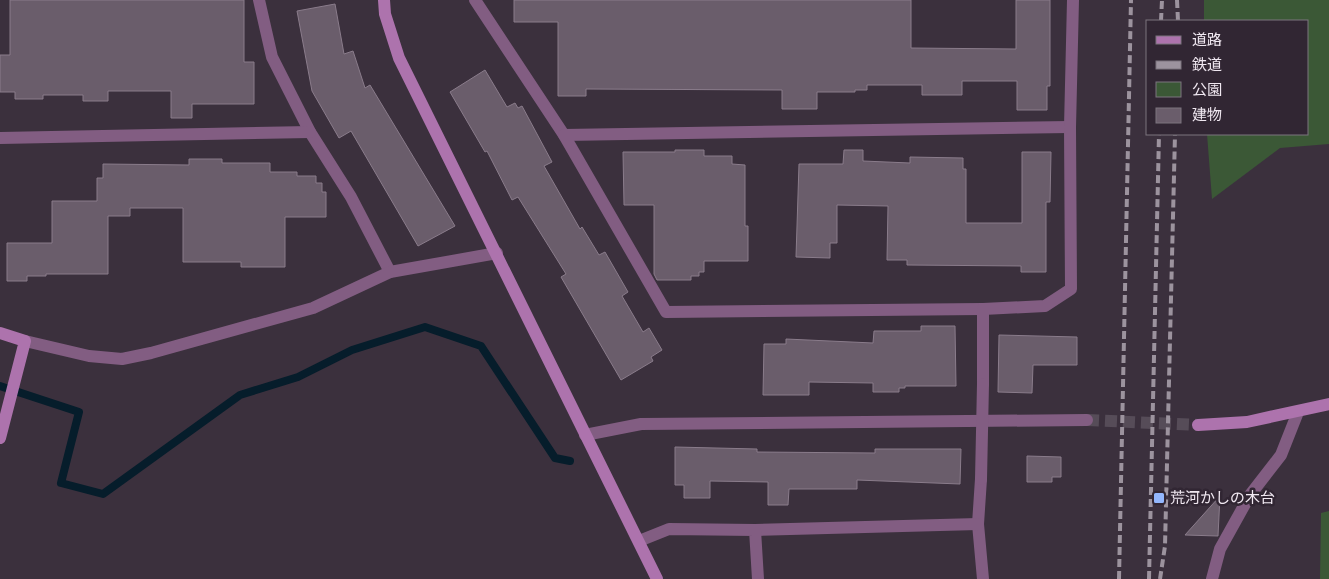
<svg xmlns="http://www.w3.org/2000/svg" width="1329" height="579" font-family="Bitter,'Noto Sans JP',serif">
  <rect width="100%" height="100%" fill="#3b303d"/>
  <g fill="#3b5836">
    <path d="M1204 0H1329V144L1280 148 1212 199 1207 134H1308V21H1204Z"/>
    <path d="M1329 511V579H1320L1321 513Z"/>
  </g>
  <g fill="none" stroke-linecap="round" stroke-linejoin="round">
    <path stroke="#061d2b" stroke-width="8" d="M0 386 79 412 61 483 103 494 240 395 298 377 352 350 425 327 481 346 555 458 570 461"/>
  </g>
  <g fill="#6a5d6b" stroke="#8a7c8b">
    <path d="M10 0H244V62H254V104H192V118H171V91H108V101H83V95H43V99H15V92H0V55H10Z"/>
    <path d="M514 0H911V48L1016 49V0H1050V86H1047V110H1017V81H962V95H922V85H867V90H855V92H817V109H782V90L586 89V96H558V22H514Z"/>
    <path d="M335 4 344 54 353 51 365 88 370 85 455 226 418 246 351 131 339 138 312 91 297 11Z"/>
    <path d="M485 70 507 107 515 103 518 108 522 106 552 162 544 166 580 229 582 227 599 255 605 252 628 292 622 296 643 332 649 328 662 350 651 357 653 361 621 380 561 277 566 274 518 197 512 200 487 151 485 152 450 92Z"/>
    <path d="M675 150H704V156H732V164L745 165V226H748V261H704V272H699V276H691V280H657L654 274V205H624L623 152H675Z"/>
    <path d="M844 150H863V161L910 163V157L963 158V169H966V223H1022V152H1051L1050 202H1046V272H1021V266L907 265V260H887L888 206 837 205V243H830V258L796 257 799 164H843Z"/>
    <path d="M189 159H222V163H270V172H297V176H316V183H322V192H326V217H285V267H241V262H183V208H130V216H108V274H46V276H27V281H7V243H52V201H97V178H103V164L189 165Z"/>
    <path d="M921 326H955L956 386H905V388H899V392H873V383L809 382V395H763L764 344H786V339L873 343 874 331H921Z"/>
    <path d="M999 335 1077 337V365H1033L1032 393 998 392Z"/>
    <path d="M675 447 757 449V452L875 453V449H961L960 484 857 480V489H789L788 505H768V482L710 481V498H684V485H675Z"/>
    <path d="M1027 456 1061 457V477H1052V482H1027Z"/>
    <path d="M1220 496 1218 536 1185 535Z"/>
  </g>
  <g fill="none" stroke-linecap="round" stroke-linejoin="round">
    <path stroke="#564c58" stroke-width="12" stroke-dasharray="12 6" stroke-linecap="butt" d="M1087 420 1198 425"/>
    <g stroke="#825d82" stroke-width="12">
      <path d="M259 0 272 57 310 132 351 197 390 272"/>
      <path d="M475 0 564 135 666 312 983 309"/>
      <path d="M564 135 1070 127"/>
      <path d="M0 138 310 132"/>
      <path d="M25 341 89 356 122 359 151 353 313 308 390 272 497 253"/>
      <path d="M983 384V309L1045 306 1071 289 1070 127 1073 0"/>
      <path d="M585 435 641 424 1087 420"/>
      <path d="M981 479 978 524 983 579"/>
      <path d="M755 530 978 524"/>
      <path d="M639 541 669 529 755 530 758 579"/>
      <path d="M1212 579 1220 549 1250 495 1281 455 1298 412"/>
    </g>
    <g stroke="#ad73ad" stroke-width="12">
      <path d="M384 0 385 14 399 58 657 579"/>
      <path d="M0 333 25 341 0 438"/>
      <path d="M1198 425 1247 422 1329 404"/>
    </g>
    <g stroke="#9c939e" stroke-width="4" stroke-dasharray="8 4" stroke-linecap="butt">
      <path d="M1177 0 1178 21"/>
      <path d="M1161 21 1162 0"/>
      <path d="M1119 579 1131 0"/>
      <path d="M1149 579 1159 134"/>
      <path d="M1160 579 1165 546 1175 134"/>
    </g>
    <path stroke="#825d82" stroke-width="12" d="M981 479 983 384"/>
  </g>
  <rect fill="#93b7fd" stroke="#312633" stroke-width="2" x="1153" y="492" width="12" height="12" rx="2.5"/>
  <g text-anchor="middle" stroke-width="5" stroke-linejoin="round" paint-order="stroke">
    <g font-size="15" fill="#f0e8f1" stroke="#312633" text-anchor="start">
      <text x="1170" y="503">荒河かしの木台</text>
    </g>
  </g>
  <rect x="1146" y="20" width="162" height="115" fill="#312633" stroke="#7d747f"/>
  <rect x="1156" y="36" width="25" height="8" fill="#ad73ad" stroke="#7d747f"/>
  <text x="1192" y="45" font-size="15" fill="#f0e8f1">道路</text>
  <rect x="1156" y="61" width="25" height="8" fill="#9c939e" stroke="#7d747f"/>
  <text x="1192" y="70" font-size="15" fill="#f0e8f1">鉄道</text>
  <rect x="1156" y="82" width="25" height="15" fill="#3b5836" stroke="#7d747f"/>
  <text x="1192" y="95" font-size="15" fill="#f0e8f1">公園</text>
  <rect x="1156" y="108" width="25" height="15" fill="#6a5d6b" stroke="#7d747f"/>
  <text x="1192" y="120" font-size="15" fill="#f0e8f1">建物</text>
</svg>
